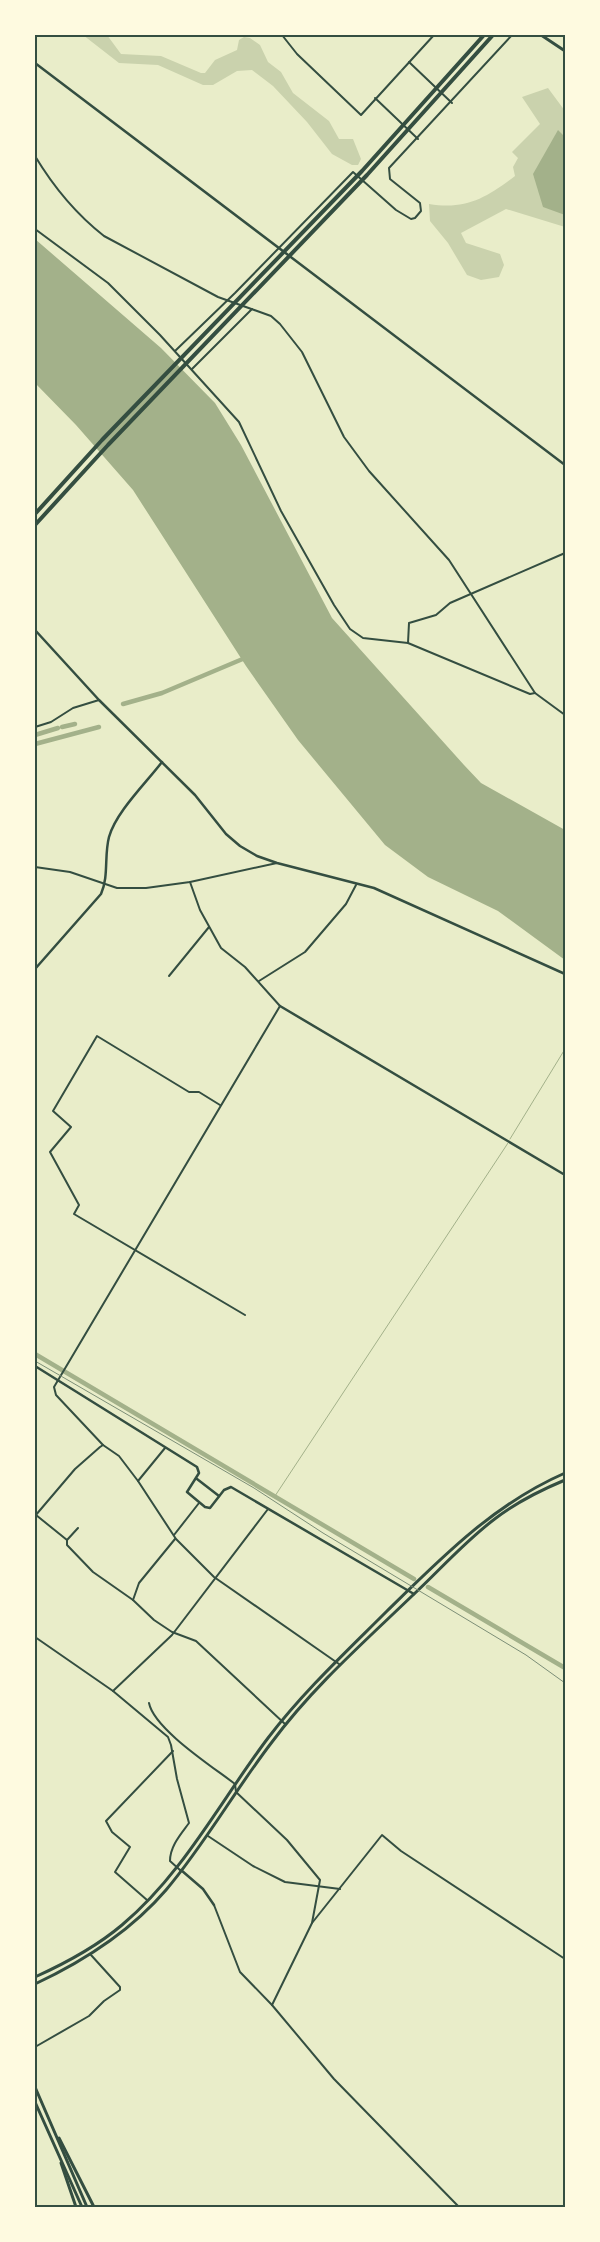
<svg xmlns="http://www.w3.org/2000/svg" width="600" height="2242" font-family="'Fira Sans Condensed',sans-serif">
  <rect width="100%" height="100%" fill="#e9edc9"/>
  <g fill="#cad2ad">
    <path d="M83 35H107L121 54 161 56 201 73H205L215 60 237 50 239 40 244 37 250 38 260 45 268 62 281 72 293 93 329 121 339 139H353L361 159 358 165H352L332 154 307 122 273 86 252 70 237 71 213 85H203L158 65 119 63Z"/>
    <path d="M548 88 565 111V227L506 209 461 233 466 243 500 254 504 265 499 277 481 280 467 275 448 243 430 221 429 204C466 210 486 198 515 176L513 167 518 158 512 152 540 124 522 97Z"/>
  </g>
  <g fill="#a3b18a">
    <path d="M558 130 565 137V215L543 207 533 174Z"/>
    <path d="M35 239 161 348 215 403 241 445 332 618 464 765 481 783 565 830V960L498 911 428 877 385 845 298 740 246 666 133 490 76 425 35 383Z"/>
  </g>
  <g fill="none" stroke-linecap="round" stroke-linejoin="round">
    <g stroke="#a3b18a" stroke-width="1">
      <path d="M510 1139 565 1049"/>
      <path d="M275 1496 508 1143"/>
    </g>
    <g stroke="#a3b18a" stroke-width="4.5">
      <path d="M123 704 162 693 245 658"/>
      <path d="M62 727 75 724"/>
      <path d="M35 735 58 728"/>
      <path d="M35 744 99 727"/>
      <path d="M35 1354 414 1579"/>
      <path d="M428 1587 565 1668"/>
    </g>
    <g stroke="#344e41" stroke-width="2">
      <path d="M282 35 297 54 361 115 434 35"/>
      <path d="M409 62 452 103"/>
      <path d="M375 98 418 139"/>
      <path d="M35 156C53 186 76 214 104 236L218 297 271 316 280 324 302 352 344 437 369 471 449 560 535 693 565 715"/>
      <path d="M35 229 108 283 160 335 239 422 281 511 334 605 350 629 363 638 408 643 530 694 535 693"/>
      <path d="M175 351 235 293 353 172 396 210 411 219 415 218 421 211 420 203 390 179 389 168 512 35"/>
      <path d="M192 369 252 309"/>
      <path d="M408 643 409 623 436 615 450 603 565 553"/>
      <path d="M35 727 51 722 73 708 99 700"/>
      <path d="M35 867 70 872 117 888H146L190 882 277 863"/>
      <path d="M169 976 209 927"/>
      <path d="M259 981 305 952 346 904 356 885"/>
      <path d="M220 1105 199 1092H189L97 1036 53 1111 71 1127 50 1152 79 1205 74 1214 245 1315"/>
      <path d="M103 1445 56 1395 54 1387 280 1006 245 967 221 948 200 910 190 882"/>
      <path d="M138 1481 176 1539 214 1577 339 1664"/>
      <path d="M36 1515 67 1540"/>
      <path d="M35 1516 75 1469 100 1447 103 1445 119 1456 138 1481 165 1448"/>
      <path d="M78 1528 67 1540V1545L93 1572 133 1600 154 1620 172 1632 196 1641 285 1724"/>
      <path d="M174 1535 199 1503"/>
      <path d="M133 1600 139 1583 175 1539"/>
      <path d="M35 1637 113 1691 168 1737 171 1745 177 1779 189 1823C181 1834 170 1846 170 1861L180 1870"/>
      <path d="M113 1691 172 1635 268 1509"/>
      <path d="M149 1703C154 1729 213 1767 235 1784L236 1792 287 1840 320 1880 312 1923 272 2005"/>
      <path d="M208 1836 253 1866 285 1882 340 1889"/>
      <path d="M147 1900 115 1872 130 1847 112 1832 106 1821 173 1751"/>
      <path d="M214 1905 240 1972 272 2005 334 2079 459 2207"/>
      <path d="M312 1923 382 1835 401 1851 565 1959"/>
      <path d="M35 2047 89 2016 104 2001 120 1990V1987L91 1955"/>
    </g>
    <g stroke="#344e41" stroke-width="2.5">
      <path d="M35 63 565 465"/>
      <path d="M35 969 101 894C109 876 104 856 109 837 116 812 146 783 162 762"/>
      <path d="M280 1006 565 1175"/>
      <path d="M35 1366 197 1467 199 1473 187 1492 205 1507 210 1508 224 1490 231 1487 414 1594"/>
      <path d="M565 1468V1474"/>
      <path d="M197 1479 219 1496"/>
      <path d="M181 1870 203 1889 214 1905"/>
    </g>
    <path stroke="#344e41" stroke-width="2.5" d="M35 630 99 700 195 795 226 834 240 846 257 856 277 863 374 888 565 974"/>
    <g stroke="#344e41" stroke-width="3">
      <path d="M541 35 565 51"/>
      <path d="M59 2138 94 2207"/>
      <path d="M61 2163 76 2207"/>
    </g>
    <g stroke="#344e41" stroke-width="3">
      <path d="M35 1977C66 1963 96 1947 122 1925 183 1874 221 1800 268 1738 304 1691 346 1652 387 1611 442 1557 494 1504 565 1473"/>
      <path d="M35 1984C84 1961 130 1932 166 1890 205 1844 235 1790 272 1742 313 1687 363 1643 413 1595 440 1570 465 1541 496 1518 517 1502 541 1490 565 1480"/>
      <path d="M35 2087 87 2207"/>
      <path d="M35 2102 82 2207"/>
    </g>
    <g stroke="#344e41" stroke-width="4">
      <path d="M35 514 102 440 362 171 484 35"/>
      <path d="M35 525 108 445 367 175 493 35"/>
    </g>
    <path stroke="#7c8e77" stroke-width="1" d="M35 1361 254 1488 323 1533 526 1655 565 1683"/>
  </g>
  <rect width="600" height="2242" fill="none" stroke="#fefae0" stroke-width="72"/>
  <rect x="36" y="36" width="528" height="2170" fill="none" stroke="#344e41" stroke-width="2"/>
</svg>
